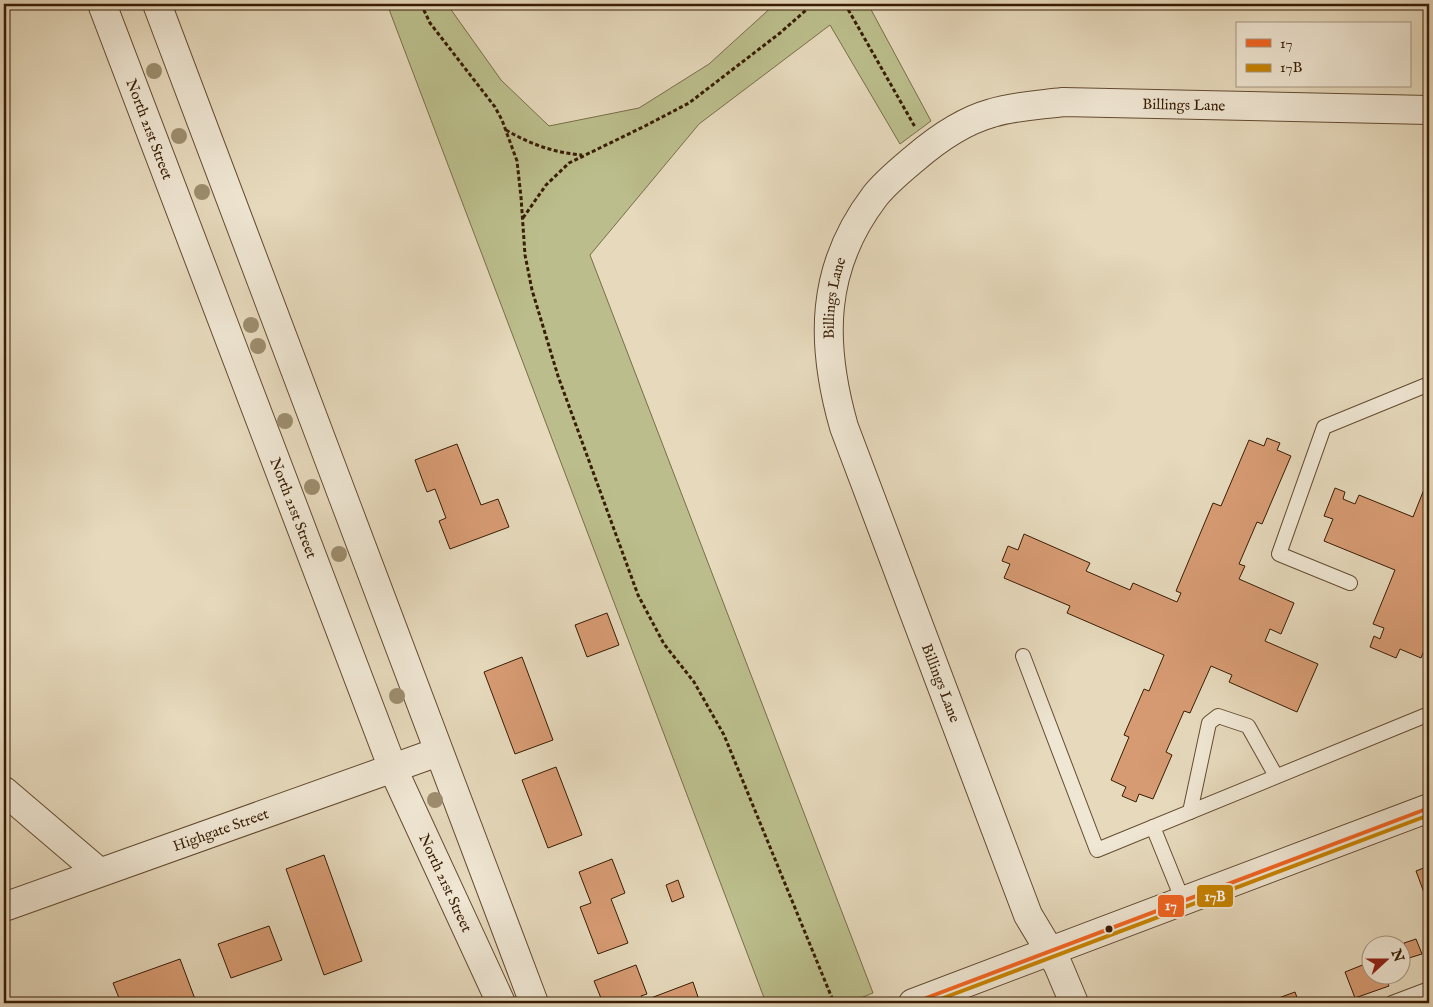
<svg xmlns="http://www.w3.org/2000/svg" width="1433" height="1007" font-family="'IM FELL English',serif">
  <rect width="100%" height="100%" fill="#e6d9bc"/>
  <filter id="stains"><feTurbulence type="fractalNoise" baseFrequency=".004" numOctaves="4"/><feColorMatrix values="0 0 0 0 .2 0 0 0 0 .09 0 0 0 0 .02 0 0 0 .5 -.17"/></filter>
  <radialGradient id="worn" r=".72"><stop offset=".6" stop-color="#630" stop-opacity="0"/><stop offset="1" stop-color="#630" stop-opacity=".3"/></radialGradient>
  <path fill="#bbbe8c" stroke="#7a6d48" d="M387 4H447L501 80 549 126 639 108 709 64 775 4H868L931 121 900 144 830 25 699 124 590 255 873 993 848 1003H766Z"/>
  <g fill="#d79b73" stroke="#381c03">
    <path d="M1267 438 1280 443 1277 450 1291 456 1262 524 1257 522 1239 564 1245 566 1239 579 1294 603 1281 634 1270 629 1265 641 1318 664 1297 712 1229 682 1232 675 1211 666 1190 713 1184 711 1166 752 1172 755 1153 799 1139 794 1136 802 1122 796 1126 787 1111 780 1129 737 1124 735 1144 689 1149 691 1164 655 1067 613 1070 606 1004 578 1010 564 1002 561 1008 546 1018 550 1024 534 1090 563 1086 571 1130 590 1133 583 1177 602 1181 593 1176 591 1213 503 1221 506 1249 440 1264 446Z"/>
    <path d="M457 444 481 505 498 499 509 527 450 549 439 521 446 518 435 489 427 492 415 460Z"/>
    <path d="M1429 477V588L1423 602 1429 605V638L1421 658 1400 649 1396 658 1370 647 1374 636 1380 639 1384 628 1373 624 1395 570 1324 541 1333 519 1324 516 1335 488 1345 492 1343 499 1355 504 1359 495 1413 517Z"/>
    <path d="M607 613 619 645 587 657 575 625Z"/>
    <path d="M522 657 553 740 515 754 484 672Z"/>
    <path d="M556 767 582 835 548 848 522 780Z"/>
    <path d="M324 855 362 961 324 975 286 869Z"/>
    <path d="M612 859 625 893 611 899 628 943 598 954 580 907 591 903 579 872Z"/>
    <path d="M1429 866V906L1416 871Z"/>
    <path d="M678 880 684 897 672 902 666 885Z"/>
    <path d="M269 926 282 960 231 978 218 944Z"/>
    <path d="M1416 939 1422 954 1409 958 1404 943Z"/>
    <path d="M180 959 195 999 183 1003H121L113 983Z"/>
    <path d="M1370 962V974H1384L1389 986 1355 998 1345 972Z"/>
    <path d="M636 965 647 994 641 996 643 1001 693 982 700 1003H603L594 981Z"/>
    <path d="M1295 992 1299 1003H1274L1273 1000Z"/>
  </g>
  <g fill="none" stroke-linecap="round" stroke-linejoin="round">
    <defs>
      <g id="service">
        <path d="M1350 583 1279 554 1324 427 1429 384"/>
        <path d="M1023 656 1097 850 1429 714"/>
        <path d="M1190 812 1209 723 1218 716 1248 726 1276 776"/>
        <path d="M1153 827 1183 901"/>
        <path d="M1392 1003 1429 989"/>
      </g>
      <g id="minor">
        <path id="s1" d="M102 4 393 769 501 1003"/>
        <path d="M157 4C284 336 407 671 534 1003"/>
        <path d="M4 791 99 872"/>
        <path id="s2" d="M4 907 438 752"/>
        <path d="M913 1003 1429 808"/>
        <path id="s3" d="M1074 1003 1058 965 1028 915 844 427C820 343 820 268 875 196 886 182 901 170 914 159 936 140 963 121 992 113 1015 106 1039 105 1063 102L1429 110"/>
      </g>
    </defs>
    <use href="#service" stroke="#644b31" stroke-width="16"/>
    <use href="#minor" stroke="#644b31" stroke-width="30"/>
    <g stroke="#381c03" stroke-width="3" stroke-dasharray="4 2.5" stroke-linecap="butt">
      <path d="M421 4 430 23 495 107 502 120 517 161 521 197 525 255 532 290 558 376 638 595 664 644 694 682 724 735 834 1003"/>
      <path d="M845 4 915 127"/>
      <path d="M506 130C530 144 555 153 582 155"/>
      <path d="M523 218 546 185 569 163 645 126 689 103 780 33 813 4"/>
    </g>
    <use href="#service" stroke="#efe6d3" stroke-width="14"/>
    <use href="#minor" stroke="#efe6d3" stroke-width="28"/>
    <defs>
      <path id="bus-1" d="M913 1003 1429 808"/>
      <path id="bus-2" d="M930 1003 1429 815"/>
    </defs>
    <use href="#bus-1" stroke="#efe6d3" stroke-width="8"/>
    <use href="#bus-2" stroke="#efe6d3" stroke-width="8"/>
    <use href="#bus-1" stroke="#f26522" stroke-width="4"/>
    <use href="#bus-2" stroke="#c78401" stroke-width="4"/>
  </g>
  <g fill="#9c8c6d">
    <circle cx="154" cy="71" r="8"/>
    <circle cx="179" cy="136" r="8"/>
    <circle cx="202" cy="192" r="8"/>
    <circle cx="251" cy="325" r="8"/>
    <circle cx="258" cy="346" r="8"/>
    <circle cx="285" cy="421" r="8"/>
    <circle cx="312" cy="487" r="8"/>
    <circle cx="339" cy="554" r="8"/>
    <circle cx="397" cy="696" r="8"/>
    <circle cx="435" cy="800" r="8"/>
  </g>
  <circle fill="#381c03" stroke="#efe6d3" stroke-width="2" cx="1109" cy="929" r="4.5"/>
  <g text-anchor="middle" stroke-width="4" stroke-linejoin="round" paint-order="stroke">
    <g font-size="15" fill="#381c03" stroke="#efe6d3">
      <text dy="5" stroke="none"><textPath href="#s3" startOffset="1202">Billings Lane</textPath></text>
      <text dy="5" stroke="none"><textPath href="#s1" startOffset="134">North 21st Street</textPath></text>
      <text dy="5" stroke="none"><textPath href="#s3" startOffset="752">Billings Lane</textPath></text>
      <text dy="5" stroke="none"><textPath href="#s1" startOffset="539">North 21st Street</textPath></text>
      <text transform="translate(941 683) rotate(69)" y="5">Billings Lane</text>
      <text dy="5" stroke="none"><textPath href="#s2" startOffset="230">Highgate Street</textPath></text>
      <text dy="5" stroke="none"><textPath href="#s1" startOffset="944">North 21st Street</textPath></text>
    </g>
  </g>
  <g stroke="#efe6d3" stroke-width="2">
    <rect x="1196" y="884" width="38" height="24" rx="5" fill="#c78401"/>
    <rect x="1157" y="894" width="28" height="24" rx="5" fill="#f26522"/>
  </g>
  <g font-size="14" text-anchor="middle" font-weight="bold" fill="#fff">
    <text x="1215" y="901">17B</text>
    <text x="1171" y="910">17</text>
  </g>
  <rect width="1433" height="1007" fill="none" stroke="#e6d9bc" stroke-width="20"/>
  <rect x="5" y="5" width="1423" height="997" fill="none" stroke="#381c03" stroke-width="2.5"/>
  <rect x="10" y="10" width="1413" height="987" fill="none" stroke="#381c03"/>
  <rect x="1236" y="22" width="175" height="65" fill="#efe6d3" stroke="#a69580"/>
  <rect x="1246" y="39" width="25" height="8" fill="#f26522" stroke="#a69580"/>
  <text x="1280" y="48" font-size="15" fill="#381c03">17</text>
  <rect x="1246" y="64" width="25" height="8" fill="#c78401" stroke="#a69580"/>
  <text x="1280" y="72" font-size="15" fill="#381c03">17B</text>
  <g transform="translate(1386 960) rotate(69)"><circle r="24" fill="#efe6d3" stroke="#a69580"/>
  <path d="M0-4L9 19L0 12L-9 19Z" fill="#8f2418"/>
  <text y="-8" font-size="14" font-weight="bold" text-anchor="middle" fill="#381c03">N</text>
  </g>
  <rect width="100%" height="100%" filter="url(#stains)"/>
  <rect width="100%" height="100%" fill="url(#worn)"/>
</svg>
